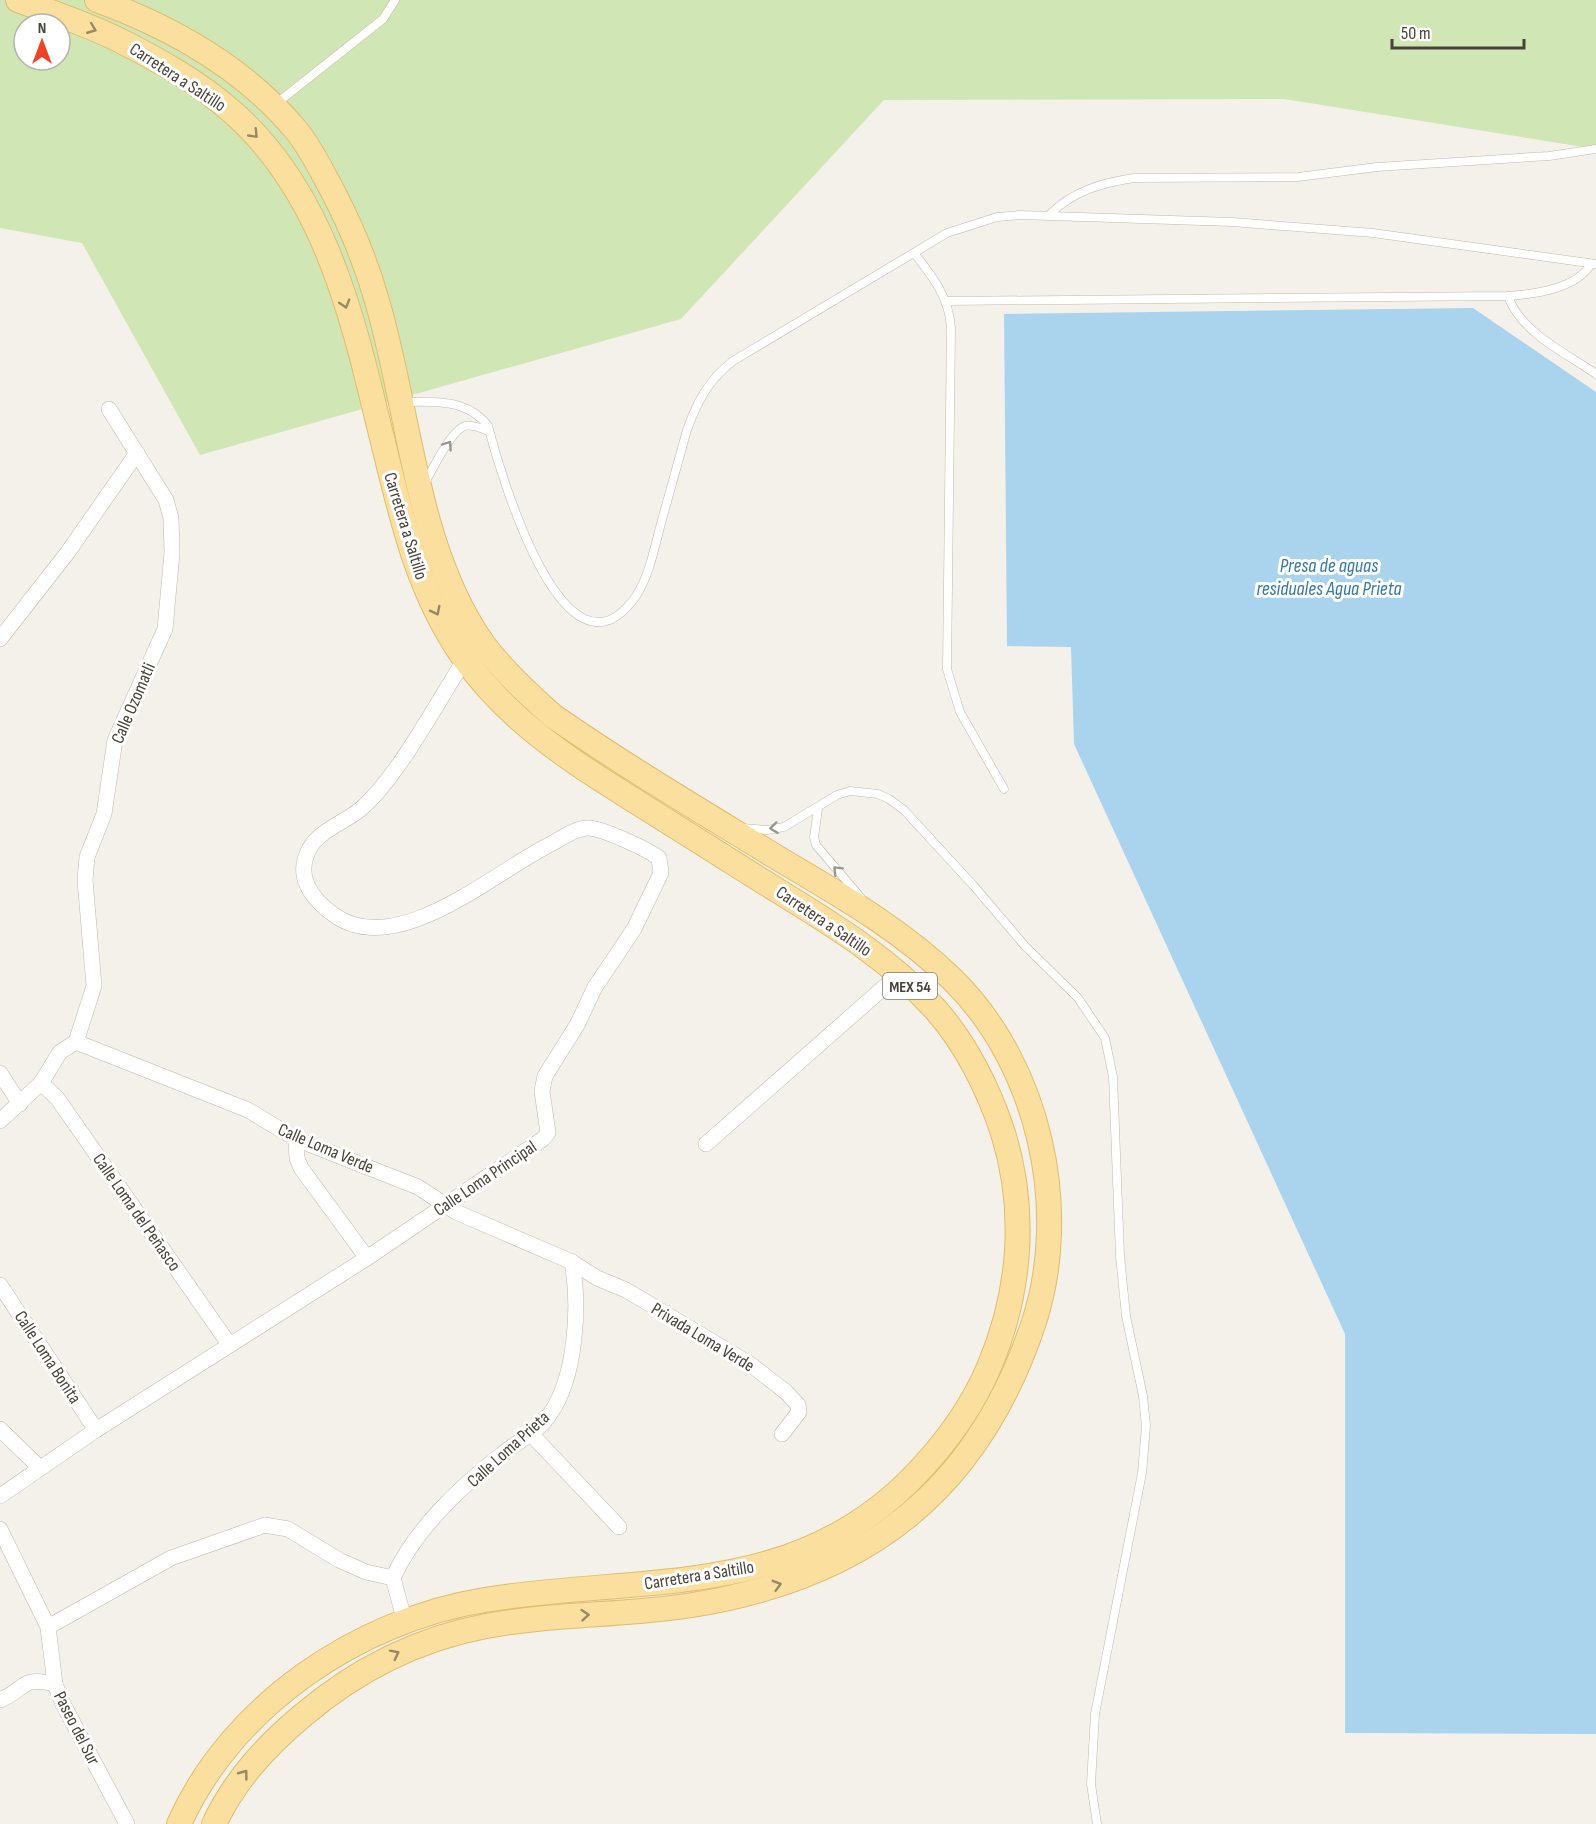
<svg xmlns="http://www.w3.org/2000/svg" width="1596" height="1824" font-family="'Sofia Sans Condensed',sans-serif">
  <rect width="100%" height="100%" fill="#f4f1ea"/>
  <path fill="#d1e6b5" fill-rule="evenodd" d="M0 0H1596V149L1284 99 884 100 681 319 200 455 82 243 0 228ZM24 24H60V60H24Z"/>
  <path fill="#aad3ee" d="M1473 308 1596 392V1734L1345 1733V1334L1074 744 1071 647 1007 646 1004 314Z"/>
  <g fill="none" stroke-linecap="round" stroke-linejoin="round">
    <defs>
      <g id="lane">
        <path d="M277 103 383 19 395 0"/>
        <path d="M1049 215C1073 191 1101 183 1134 178L1298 177 1377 167 1549 156 1596 149"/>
        <path d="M914 253C933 277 949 297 951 328L947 669 960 712 1004 789"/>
        <path d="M1508 296C1521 333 1566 353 1596 374"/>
        <path d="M946 301 1508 296C1535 294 1576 289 1591 264"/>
        <path d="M404 402C433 401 468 399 488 426 500 472 565 698 636 596 649 576 654 550 660 527 669 495 678 462 687 430 697 402 709 379 733 361L947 233 997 217 1020 215 1232 222 1373 233 1596 264"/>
        <path d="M424 485C431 472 451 430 465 426 473 424 482 429 489 431"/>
        <path d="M818 809 814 837 816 845 861 898"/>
        <path d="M742 828 767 830 784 827 837 795 850 791 878 794 889 799 904 810 973 885 1025 946 1078 998 1105 1038 1113 1077 1120 1256 1126 1316 1143 1396 1146 1426 1142 1473 1095 1714 1091 1784 1097 1824"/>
      </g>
      <g id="street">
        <path d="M0 639 68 552 137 453"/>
        <path d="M76 1042 248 1110 296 1139 418 1187 456 1212 572 1262 597 1278 626 1290 750 1364 786 1392 798 1405 799 1412 782 1434"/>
        <path d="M76 1042 94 986 85 880 87 857 104 814 115 740 165 629 172 553 171 518 166 500 109 409"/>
        <path d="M0 1073 20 1104"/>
        <path d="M41 1083 57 1098 229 1344"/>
        <path d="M0 1121 41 1083 60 1052 76 1042"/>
        <path d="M296 1139 297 1158 301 1168 367 1258"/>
        <path d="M706 1144 898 975"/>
        <path d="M0 1285 96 1430"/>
        <path d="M0 1429 40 1468"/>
        <path d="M531 1434 619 1527"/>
        <path d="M0 1496 96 1430 367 1258 543 1139 548 1133 542 1091 545 1076 577 1025 595 987 634 929 661 873 659 858C647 849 602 828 588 828 575 828 562 838 551 844 494 872 397 960 334 915 315 901 296 880 307 854 315 831 345 823 362 808 399 775 437 703 465 659"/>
        <path d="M0 1529 48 1627 55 1684 63 1704 127 1824"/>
        <path d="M393 1578C415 1529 459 1488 501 1455 518 1441 538 1432 550 1414 576 1377 580 1306 572 1262"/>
        <path d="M393 1578 405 1622"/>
        <path d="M48 1627 171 1558 265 1525 288 1529 339 1560 366 1572 393 1578"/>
        <path d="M0 1700C27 1689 19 1676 55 1684"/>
      </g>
      <g id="primary">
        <path d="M18 0C53 13 90 25 123 42 160 61 198 82 230 110 321 188 351 309 378 422 399 505 414 587 464 658 507 718 563 756 624 794 671 824 719 854 767 884 827 921 888 957 936 1010 966 1044 989 1090 1003 1133 1027 1210 1021 1292 989 1367 973 1405 947 1441 919 1471 797 1602 644 1574 485 1600 359 1620 232 1705 179 1824"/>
        <path d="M97 0C171 27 245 69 296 130 310 147 320 168 331 188 350 224 366 262 377 301 410 412 415 547 483 644 503 671 528 694 553 716 625 766 701 811 776 857 838 894 901 929 953 980 1039 1065 1071 1208 1034 1322 978 1491 866 1577 692 1605 624 1616 554 1613 486 1626 417 1639 356 1670 302 1716 265 1747 235 1780 214 1824"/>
      </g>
    </defs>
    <use href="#lane" stroke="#c0b9ad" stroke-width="9"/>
    <use href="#street" stroke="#c0b9ad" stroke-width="16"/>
    <use href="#primary" stroke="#dfbc6d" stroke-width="26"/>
    <use href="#lane" stroke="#fff" stroke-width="8"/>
    <use href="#street" stroke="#fff" stroke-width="15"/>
    <use href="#primary" stroke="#fadf9e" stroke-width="24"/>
  </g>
  <defs><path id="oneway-chevron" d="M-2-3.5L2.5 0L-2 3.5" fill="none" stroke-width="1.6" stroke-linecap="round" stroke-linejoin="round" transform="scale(1.5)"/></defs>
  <g stroke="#988966">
    <use href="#oneway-chevron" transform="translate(92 29) rotate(22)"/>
    <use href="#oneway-chevron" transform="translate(254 134) rotate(46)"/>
    <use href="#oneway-chevron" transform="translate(345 304) rotate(73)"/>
    <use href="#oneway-chevron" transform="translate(436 611) rotate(63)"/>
    <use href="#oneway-chevron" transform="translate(777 1585) rotate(-16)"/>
    <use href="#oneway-chevron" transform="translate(585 1615) rotate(-5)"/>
    <use href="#oneway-chevron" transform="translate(395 1654) rotate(-27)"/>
    <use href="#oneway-chevron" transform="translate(244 1774) rotate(-53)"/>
  </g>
  <g stroke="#9a9792">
    <use href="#oneway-chevron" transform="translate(448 445) rotate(-56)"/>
    <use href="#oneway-chevron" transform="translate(774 828) rotate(173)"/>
    <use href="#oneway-chevron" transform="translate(837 870) rotate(-135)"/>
  </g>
  <g text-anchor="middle" stroke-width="6" stroke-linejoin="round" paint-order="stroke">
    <rect fill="#fff" stroke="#7f7b74" stroke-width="1.5" x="883" y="973" width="54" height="26" rx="4.5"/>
    <g font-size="16" font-weight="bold" fill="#484238">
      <text x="910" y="992">MEX 54</text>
    </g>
    <g font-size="18" fill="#484238" stroke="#fff">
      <text transform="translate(178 77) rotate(33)" y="6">Carretera a Saltillo</text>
      <text transform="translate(406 526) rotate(73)" y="6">Carretera a Saltillo</text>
      <text transform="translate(133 703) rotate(-67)" y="6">Calle Ozomatli</text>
      <text transform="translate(824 921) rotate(34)" y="6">Carretera a Saltillo</text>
      <text transform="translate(326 1148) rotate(23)" y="6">Calle Loma Verde</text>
      <text transform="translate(485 1178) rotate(-34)" y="6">Calle Loma Principal</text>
      <text transform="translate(137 1212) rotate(55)" y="6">Calle Loma del Peñasco</text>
      <text transform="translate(703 1337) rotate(31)" y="6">Privada Loma Verde</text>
      <text transform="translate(48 1357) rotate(57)" y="6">Calle Loma Bonita</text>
      <text transform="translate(508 1449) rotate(-42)" y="6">Calle Loma Prieta</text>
      <text transform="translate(699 1575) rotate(-9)" y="6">Carretera a Saltillo</text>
      <text transform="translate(77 1728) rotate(63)" y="6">Paseo del Sur</text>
    </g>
    <g font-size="20" font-style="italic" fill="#3378a8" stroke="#fff">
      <text x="1329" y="572">Presa de aguas<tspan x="1329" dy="23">residuales Agua Prieta</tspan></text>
    </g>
  </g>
  <g transform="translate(42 42)"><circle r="28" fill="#ffffff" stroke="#b6b3af" stroke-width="1.5"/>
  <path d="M0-4.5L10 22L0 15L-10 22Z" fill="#f04225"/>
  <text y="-9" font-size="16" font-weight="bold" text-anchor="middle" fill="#484238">N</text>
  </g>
  <path d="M1392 39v9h132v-9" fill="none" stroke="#484238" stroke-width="3"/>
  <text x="1401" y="39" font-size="18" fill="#484238" stroke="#ffffff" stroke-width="4.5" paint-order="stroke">50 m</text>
</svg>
